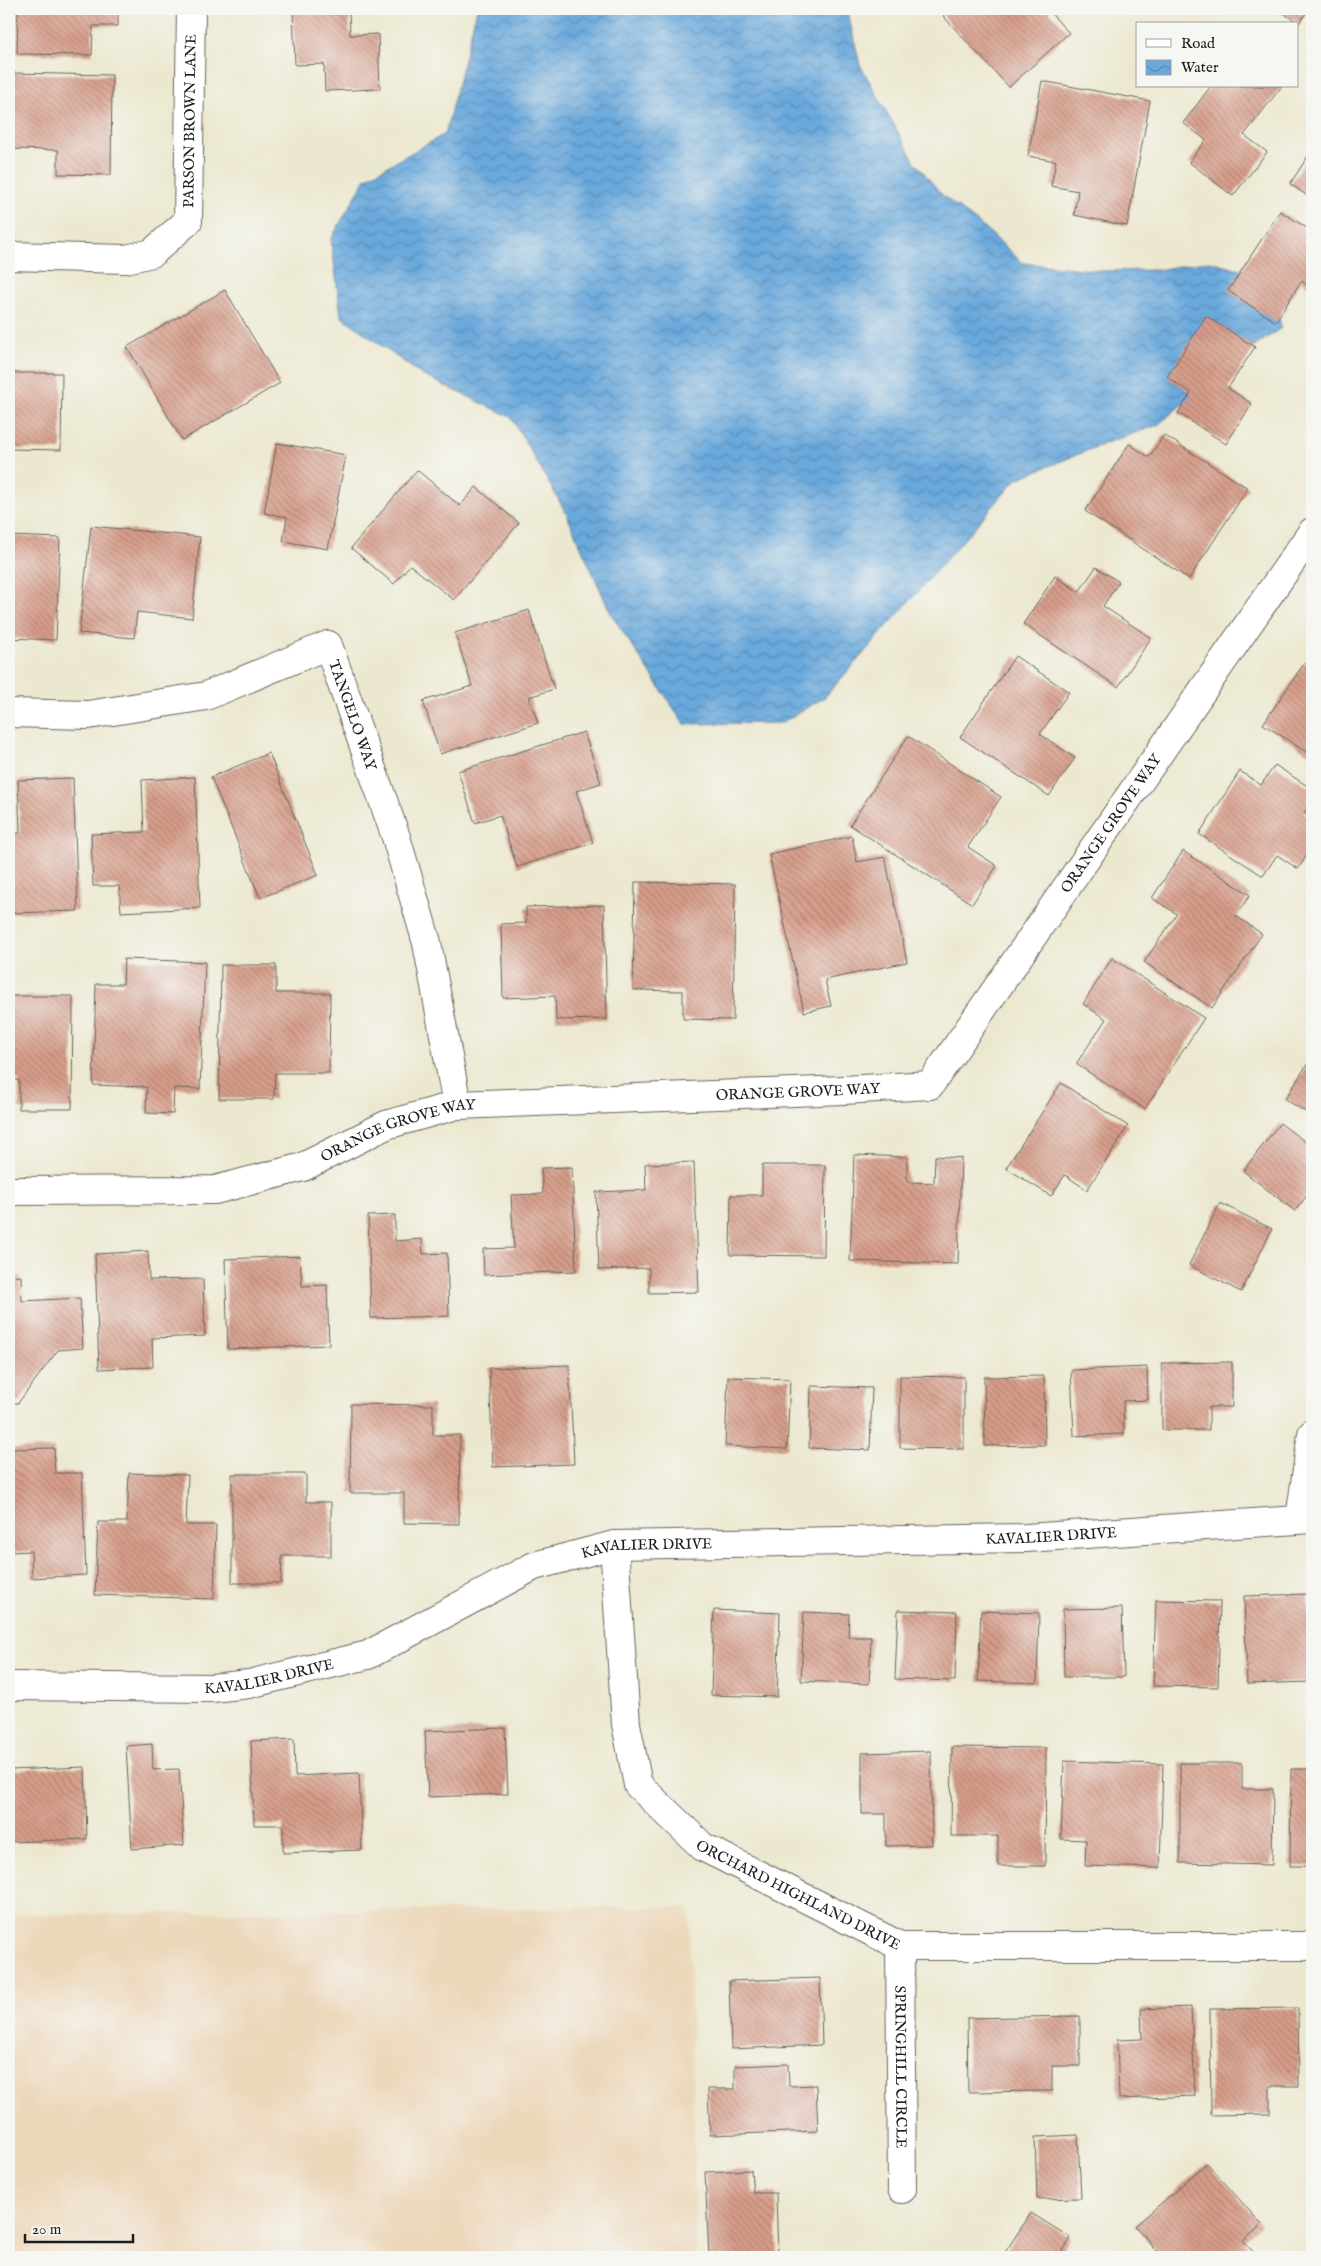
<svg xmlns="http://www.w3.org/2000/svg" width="1321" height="2266" font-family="'IM FELL English',serif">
  <defs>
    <pattern id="water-waves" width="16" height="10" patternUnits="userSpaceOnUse" patternTransform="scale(1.25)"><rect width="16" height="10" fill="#6aa9dc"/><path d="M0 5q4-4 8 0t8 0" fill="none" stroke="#5689b2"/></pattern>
    <pattern id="building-back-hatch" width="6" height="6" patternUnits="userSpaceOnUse" patternTransform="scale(1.25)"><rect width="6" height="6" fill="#d79d8a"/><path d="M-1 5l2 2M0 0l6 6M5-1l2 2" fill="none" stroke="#ae7f70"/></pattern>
  </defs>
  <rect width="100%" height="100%" fill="#f6f6f2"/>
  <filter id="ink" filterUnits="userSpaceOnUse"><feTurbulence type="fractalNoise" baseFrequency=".02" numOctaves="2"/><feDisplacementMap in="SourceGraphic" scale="10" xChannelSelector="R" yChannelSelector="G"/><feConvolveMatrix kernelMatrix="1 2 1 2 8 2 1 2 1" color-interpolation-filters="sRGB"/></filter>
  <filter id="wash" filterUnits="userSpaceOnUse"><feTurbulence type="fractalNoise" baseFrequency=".0096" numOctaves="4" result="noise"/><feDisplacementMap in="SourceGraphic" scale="20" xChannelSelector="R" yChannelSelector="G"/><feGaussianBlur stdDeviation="1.12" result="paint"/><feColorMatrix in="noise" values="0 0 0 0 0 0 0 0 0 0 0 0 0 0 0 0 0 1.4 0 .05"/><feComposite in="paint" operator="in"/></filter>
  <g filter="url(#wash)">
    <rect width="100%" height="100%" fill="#ece8d0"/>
    <path fill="#ecd7ba" d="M689 1907 696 2257H9V1915Z"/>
    <path fill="url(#water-waves)" stroke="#43627c" d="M477 9H847L860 65 915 162 942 195 987 230 1023 263 1103 271 1156 270 1209 261 1272 277 1281 328 1229 364 1158 425 1106 443 1017 479 825 697 781 723 684 724 611 614 565 511 511 417 422 375 341 316 331 239 366 178 445 134Z"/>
    <g id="blocks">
      <g fill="url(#building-back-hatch)">
        <path d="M18 9H118V26H93L92 55 17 54Z"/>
        <path d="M293 9H349L350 35 378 34 380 89 325 91 324 64 295 65Z"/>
        <path d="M951 9H1047L1069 33 1009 87 943 16Z"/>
        <path d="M1277 9H1309L1299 23Z"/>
        <path d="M9 73 112 75 111 175 58 174V150L9 149Z"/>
        <path d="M1042 81 1150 101 1127 226 1074 215 1078 191 1051 186 1056 161 1028 156Z"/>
        <path d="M1211 86H1282L1244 135 1267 152 1233 196 1189 162 1206 140 1183 123Z"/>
        <path d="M1312 150V199L1290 184Z"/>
        <path d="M1280 211 1312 231V288L1301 281 1276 322 1228 291Z"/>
        <path d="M225 290 280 383 182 440 127 347Z"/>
        <path d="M1206 316 1255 347 1228 388 1252 404 1226 444 1178 413 1191 393 1167 377Z"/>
        <path d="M9 373H62L61 450 9 449Z"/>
        <path d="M1164 435 1248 488 1189 579 1085 511 1129 444 1149 457Z"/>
        <path d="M277 443 346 455 328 549 283 541 287 517 264 513Z"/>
        <path d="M417 470 460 506 476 487 519 523 454 600 410 565 394 584 351 548Z"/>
        <path d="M91 526 200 537 192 618 137 612 134 638 79 633Z"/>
        <path d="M9 536 60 538 56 640 9 638Z"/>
        <path d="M1096 567 1119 582 1103 606 1151 638 1118 687 1023 624 1055 576 1079 592Z"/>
        <path d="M529 610 554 689 529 697 538 723 440 754 423 701 472 686 455 633Z"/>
        <path d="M1015 656 1069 692 1040 734 1075 758 1049 796 960 737Z"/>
        <path d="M1305 662 1312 666V756L1263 724Z"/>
        <path d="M584 732 601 783 576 791 593 843 517 867 500 815 475 823 458 771Z"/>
        <path d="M908 736 1001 797 968 847 997 866 972 904 850 825Z"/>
        <path d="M269 753 318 875 260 898 211 777Z"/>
        <path d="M1275 765 1312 789V801L1304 813 1312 819V848L1298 869 1277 855 1263 876 1199 834 1240 771 1261 785Z"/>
        <path d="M195 777 200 908 121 912 119 886H93L91 834 144 832 142 780Z"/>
        <path d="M73 778 78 911 9 913V834L20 833 18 780Z"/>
        <path d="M852 836 857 862 885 857 907 962 825 980 831 1006 804 1012 769 854Z"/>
        <path d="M1183 851 1250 895 1236 916 1262 934 1212 1008 1144 962 1177 914 1152 898Z"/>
        <path d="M635 882 735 884 733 1020 683 1019V991L633 990Z"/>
        <path d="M604 905 607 1019 556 1020 555 996 503 998 501 924 526 923V907Z"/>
        <path d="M1112 958 1204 1018 1145 1109 1076 1064 1106 1019 1083 1004Z"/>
        <path d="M124 959 205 962 200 1089 174 1088 173 1114 146 1113 147 1087 93 1085 96 984H123Z"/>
        <path d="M221 965H276V993H330L329 1073H275L274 1099H219Z"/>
        <path d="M9 996H73L72 1109H19V1080H9Z"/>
        <path d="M1312 1057V1116L1285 1099Z"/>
        <path d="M1061 1083 1128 1126 1087 1190 1065 1175 1051 1196 1006 1168Z"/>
        <path d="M1280 1123 1312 1147V1189L1295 1211 1243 1171Z"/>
        <path d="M854 1155 907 1157V1182L934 1183 935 1156 961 1158 958 1264 850 1261Z"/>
        <path d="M694 1162 699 1292 649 1293V1268L599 1270 596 1192 646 1190 645 1164Z"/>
        <path d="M762 1165H825L824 1256 730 1255 731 1195H762Z"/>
        <path d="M572 1167 576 1271 484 1275 483 1249 514 1248 511 1195 543 1194 541 1168Z"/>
        <path d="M1220 1203 1272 1229 1241 1292 1189 1265Z"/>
        <path d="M395 1215V1241L422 1239 423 1254 447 1253 449 1316 371 1318 368 1216Z"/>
        <path d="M148 1251 149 1280 203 1279 205 1336 152 1338 153 1367 99 1369 95 1254Z"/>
        <path d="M300 1256 302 1286 327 1285 329 1345 228 1349 225 1259Z"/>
        <path d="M21 1276 22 1301 80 1298 83 1348 58 1350 18 1403H9V1277Z"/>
        <path d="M1232 1362V1407H1209V1430H1162V1363Z"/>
        <path d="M569 1365 574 1464 493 1467 489 1368Z"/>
        <path d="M1147 1367 1148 1400 1123 1401 1124 1434 1074 1436 1071 1370Z"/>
        <path d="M900 1376 964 1377V1449L900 1448Z"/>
        <path d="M1044 1376 1045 1445 985 1446 984 1377Z"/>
        <path d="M728 1377 790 1379 787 1449 725 1446Z"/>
        <path d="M811 1386 872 1388 870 1450 809 1448Z"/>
        <path d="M351 1404 433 1405V1435H460L459 1524 404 1523V1493H350Z"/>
        <path d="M54 1448 55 1473H82L86 1575 32 1578 31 1551 9 1552V1449Z"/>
        <path d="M129 1473 188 1475 186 1525H216L214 1599 95 1595 98 1522H127Z"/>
        <path d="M232 1474H306V1502H331V1556H282L281 1583H232Z"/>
        <path d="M1308 1594 1311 1682 1247 1684 1244 1596Z"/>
        <path d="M1156 1600 1220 1601 1218 1687 1153 1686Z"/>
        <path d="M1122 1608 1124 1677H1064L1063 1609Z"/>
        <path d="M714 1610 780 1613 777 1697 711 1695Z"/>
        <path d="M898 1610 957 1612 955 1681 895 1679Z"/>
        <path d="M981 1611 1039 1613 1037 1683 978 1681Z"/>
        <path d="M804 1612 849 1614 848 1637H871L869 1684 801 1681Z"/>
        <path d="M505 1728 508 1794 428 1797 425 1731Z"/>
        <path d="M294 1739 295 1776 359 1773 362 1850 283 1853V1825H254L251 1741Z"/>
        <path d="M152 1744 153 1770 179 1769 184 1845 132 1849 126 1746Z"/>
        <path d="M952 1747 1046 1748 1045 1866H998V1836H951Z"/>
        <path d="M931 1751 932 1845 886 1846V1814H862V1753Z"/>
        <path d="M1064 1761 1163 1764 1160 1868 1085 1866 1086 1840 1061 1839Z"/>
        <path d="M1180 1763H1242V1789H1273L1272 1865 1180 1863Z"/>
        <path d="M85 1767 87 1839 9 1842V1770Z"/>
        <path d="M1291 1769H1312V1866H1290Z"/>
        <path d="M820 1978 822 2045 731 2049 729 1981Z"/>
        <path d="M1191 2007 1195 2096 1119 2099 1117 2040 1142 2039 1141 2009Z"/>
        <path d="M1298 2008 1299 2086H1270V2114L1211 2115 1210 2009Z"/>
        <path d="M1080 2016V2066H1052V2091L968 2092 967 2018Z"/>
        <path d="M788 2064 789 2086 816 2085 818 2131 710 2135 708 2089H735V2066Z"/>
        <path d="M1078 2135 1081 2198 1037 2199 1035 2137Z"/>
        <path d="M1207 2163 1262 2225 1243 2241 1258 2257H1162L1135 2226Z"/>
        <path d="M751 2170 753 2193H776L778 2257H709L705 2172Z"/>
        <path d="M1031 2213 1071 2238 1059 2257H1002Z"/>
      </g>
    </g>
  </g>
  <g filter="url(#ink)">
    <use href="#blocks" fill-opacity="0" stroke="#65635b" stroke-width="1"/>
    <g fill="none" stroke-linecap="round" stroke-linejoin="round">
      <defs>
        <g id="street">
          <path id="s1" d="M9 256 126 259 152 253 188 221 191 9"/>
          <path id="s2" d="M9 713 88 715 206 696 328 645 396 837 427 943 457 1105"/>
          <path id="s3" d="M9 1191 215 1190 303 1167 386 1125 457 1105 844 1090 930 1085 1312 532"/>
          <path d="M1300 1519 1312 1434"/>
          <path id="s4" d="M614 1545 626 1724 638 1785 703 1847 900 1946H1312"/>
          <path id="s5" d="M9 1686 212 1688 249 1684 368 1655 534 1566 614 1545 1026 1538 1312 1519"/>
          <path id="s6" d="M900 1946 902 2189"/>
        </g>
      </defs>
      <use href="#street" stroke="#65635b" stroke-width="30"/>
      <use href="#street" stroke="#fff" stroke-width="28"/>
    </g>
  </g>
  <g text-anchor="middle" stroke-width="5" stroke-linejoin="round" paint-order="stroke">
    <g font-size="15" fill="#1c1c1c" stroke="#f6f6f2">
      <text dy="5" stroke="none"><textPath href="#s1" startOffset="292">PARSON BROWN LANE</textPath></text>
      <text dy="5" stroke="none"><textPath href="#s2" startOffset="405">TANGELO WAY</textPath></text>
      <text dy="5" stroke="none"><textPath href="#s3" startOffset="1255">ORANGE GROVE WAY</textPath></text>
      <text dy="5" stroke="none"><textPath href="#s3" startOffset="805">ORANGE GROVE WAY</textPath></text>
      <text dy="5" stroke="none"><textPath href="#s3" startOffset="400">ORANGE GROVE WAY</textPath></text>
      <text dy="5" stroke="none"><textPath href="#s5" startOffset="1071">KAVALIER DRIVE</textPath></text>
      <text dy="5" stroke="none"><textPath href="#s5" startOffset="666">KAVALIER DRIVE</textPath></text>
      <text dy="5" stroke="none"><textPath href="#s5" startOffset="261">KAVALIER DRIVE</textPath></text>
      <text dy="5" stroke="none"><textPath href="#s4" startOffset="438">ORCHARD HIGHLAND DRIVE</textPath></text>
      <text dy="5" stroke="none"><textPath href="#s6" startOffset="121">SPRINGHILL CIRCLE</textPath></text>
    </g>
  </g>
  <rect width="1321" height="2266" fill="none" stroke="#f6f6f2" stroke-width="30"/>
  <rect x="1136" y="22" width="162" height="65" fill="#f6f6f2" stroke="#9f9f9c"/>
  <rect x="1146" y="39" width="25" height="8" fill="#ffffff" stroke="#9f9f9c"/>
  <text x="1181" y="48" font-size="15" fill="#1c1c1c">Road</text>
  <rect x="1146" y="60" width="25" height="15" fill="url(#water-waves)" stroke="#9f9f9c"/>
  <text x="1181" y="72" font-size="15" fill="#1c1c1c">Water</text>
  <path d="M25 2234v8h108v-8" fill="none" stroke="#1c1c1c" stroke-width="2.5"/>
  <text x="32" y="2234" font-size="15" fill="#1c1c1c" stroke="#f6f6f2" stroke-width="4" paint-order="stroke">20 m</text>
</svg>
